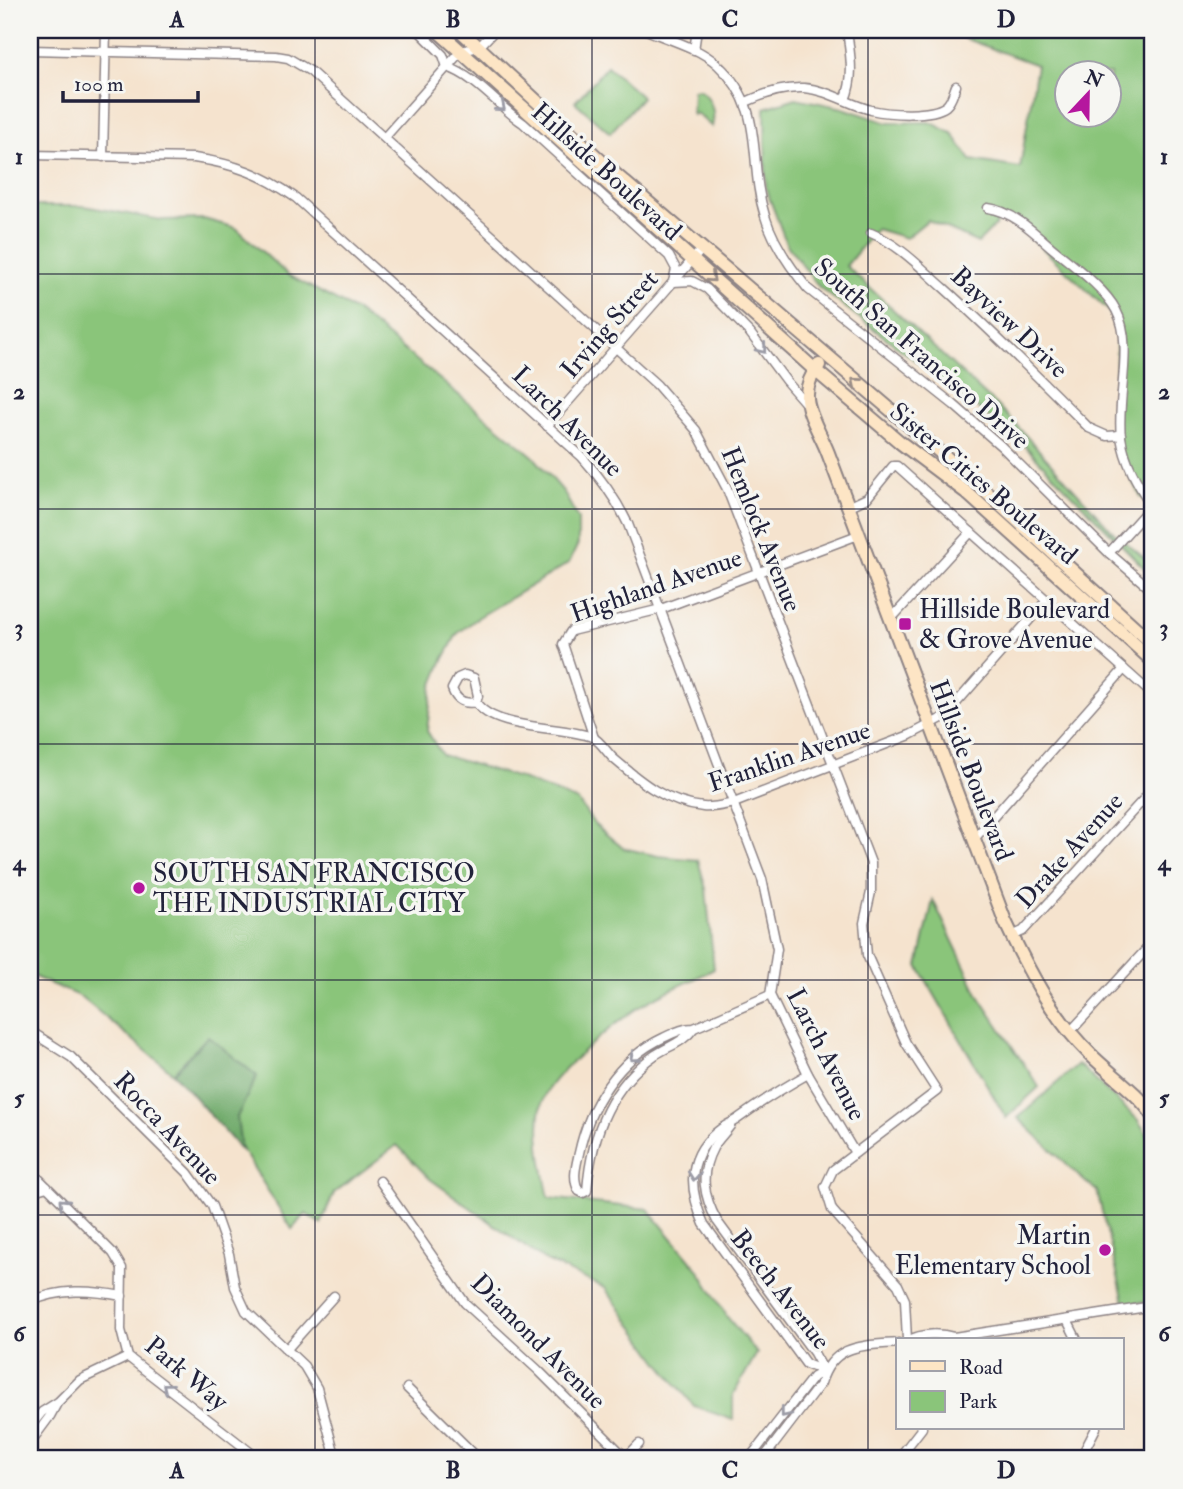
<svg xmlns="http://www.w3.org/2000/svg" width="1183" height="1489" font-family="'IM FELL Double Pica',serif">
  <rect width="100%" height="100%" fill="#f6f6f2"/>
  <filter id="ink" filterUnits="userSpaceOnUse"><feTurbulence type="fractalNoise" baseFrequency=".0143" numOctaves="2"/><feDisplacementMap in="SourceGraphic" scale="14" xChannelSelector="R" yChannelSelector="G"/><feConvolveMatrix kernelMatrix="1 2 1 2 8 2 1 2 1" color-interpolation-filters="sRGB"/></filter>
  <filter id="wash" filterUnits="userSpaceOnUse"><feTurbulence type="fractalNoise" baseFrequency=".00686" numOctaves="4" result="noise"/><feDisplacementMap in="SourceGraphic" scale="28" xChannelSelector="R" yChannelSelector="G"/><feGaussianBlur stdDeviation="1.57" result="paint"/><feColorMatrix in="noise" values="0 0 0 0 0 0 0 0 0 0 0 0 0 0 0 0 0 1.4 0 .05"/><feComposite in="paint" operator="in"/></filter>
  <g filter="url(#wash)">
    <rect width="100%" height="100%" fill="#f5e3ce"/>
    <g fill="#8ac57a" stroke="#56745a" stroke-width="2" fill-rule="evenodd">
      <path d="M959 30H1153V504L1141 497 1120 459 1116 422V331L1109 311 1026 233 1003 218 978 243 928 220 906 238 876 229 846 266 1007 415 1114 533 1153 565V577L1019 440 819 287 787 245 766 189 765 108 796 98 843 108 888 123 930 122 952 133 971 160 1020 168 1037 65 963 38ZM1068 74H1110V116H1068Z"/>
      <path d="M607 66 642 97 610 133 575 102Z"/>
      <path d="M698 89C711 96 716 112 712 127L696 113 693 115 692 113 693 90Z"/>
      <path d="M30 206H84L162 220 204 219 236 228 288 275 358 312 533 456 563 491 578 519V544L569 563 479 617 457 634 442 662 432 687 427 731 442 755 519 778 578 801 595 825 623 848 658 856 698 860 706 889 714 969C688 983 657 994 633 1011 612 1026 552 1074 544 1097 533 1125 543 1170 549 1198L648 1209 698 1269 728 1318 757 1353 733 1395V1420L694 1406 658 1361 605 1288 544 1260 430 1179 397 1145 334 1193 321 1224 306 1214 292 1229 240 1146 173 1073 81 997 30 975Z"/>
      <path d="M933 900 979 996 1039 1087 1006 1118 918 966Z"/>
      <path d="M1078 1064 1137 1119 1153 1143V1300L1125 1305 1097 1191 1082 1179 1018 1118Z"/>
    </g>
    <path fill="#6faa6a" stroke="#486652" stroke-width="2" d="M208 1036 257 1076 237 1117 241 1150 173 1073Z"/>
  </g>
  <g filter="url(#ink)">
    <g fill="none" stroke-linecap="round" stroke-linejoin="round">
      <defs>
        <g id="street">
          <path d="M418 30 443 55 447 67"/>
          <path d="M646 30C670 40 700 48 718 65 767 110 747 160 765 216 773 243 790 267 808 289L954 405 1001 446 1109 553 1153 591"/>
          <path d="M30 50 276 56 288 58 310 71 657 385 696 430 727 489 871 863V892L864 923 867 955 906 1043 937 1091 833 1170 825 1187 832 1210 898 1285 905 1300 907 1340"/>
          <path d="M694 50 697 30"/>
          <path d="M461 51 479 47 495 30"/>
          <path d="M447 67C475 76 498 106 523 123L669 256 676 269 673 282"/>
          <path d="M845 100C855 76 850 54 847 30"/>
          <path d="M746 102C765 93 783 87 804 88 828 90 848 104 871 110 889 114 931 117 946 106 952 101 953 93 956 86"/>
          <path d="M385 137 461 51"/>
          <path d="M30 155 194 158C235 164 262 174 296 198L582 457C601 478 616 499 628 524L762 879 777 949 770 995 808 1074 855 1153"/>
          <path d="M103 157 106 30"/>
          <path d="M988 208C1012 211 1033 231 1051 247 1071 264 1104 287 1116 310 1135 345 1116 398 1121 437 1125 463 1137 483 1151 505"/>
          <path d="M871 233C900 245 921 268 944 288 994 333 1041 380 1089 428L1107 436 1121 435"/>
          <path d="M673 282 692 281 707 289 750 333 786 381 807 405"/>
          <path d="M547 426 702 249"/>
          <path d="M848 507 867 498 893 466H897L1153 695"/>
          <path d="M1109 553 1153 504"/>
          <path d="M890 620 971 532"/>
          <path d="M476 702C464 705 456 700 452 689L458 678 465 675 474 678 478 696 476 702C492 730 563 726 592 737 600 740 607 753 614 759 641 782 666 803 703 807 713 808 724 805 734 803L910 735 944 717 1047 600"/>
          <path d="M594 738 563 644 571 631 661 609 858 535"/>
          <path d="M974 839 1124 669"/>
          <path d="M1012 936 1023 931 1153 789"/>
          <path d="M694 1028C684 1042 669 1046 655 1055 609 1087 591 1137 587 1191L583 1193 579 1191C572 1179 576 1166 579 1153 589 1106 618 1059 663 1038 674 1033 682 1028 694 1028L770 995"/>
          <path d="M30 1031 71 1057 188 1173 212 1206 229 1254 235 1287 246 1311 304 1366 317 1388 336 1459"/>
          <path d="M1070 1032 1153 942"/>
          <path d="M808 1074C783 1088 759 1103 736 1120 731 1123 726 1125 722 1128 686 1154 688 1188 704 1224L806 1364 824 1371"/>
          <path d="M1145 1103 1153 1094"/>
          <path d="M730 1126C725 1133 717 1140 713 1148 699 1174 704 1197 717 1221L814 1353 824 1371"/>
          <path d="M30 1170 113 1253 122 1268 121 1330 128 1357 259 1459"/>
          <path d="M380 1181 465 1303 538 1370 626 1458"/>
          <path d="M30 1192 47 1187"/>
          <path d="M30 1302C59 1288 91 1290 122 1296"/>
          <path d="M1067 1320 1077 1340"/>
          <path d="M909 1340C922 1333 940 1333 954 1337L1153 1306"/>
          <path d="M286 1350 334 1296"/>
          <path d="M407 1388 479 1459"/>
          <path d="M30 1427 42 1412 58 1402 80 1380 128 1357"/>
          <path d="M30 1443 50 1416 56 1405"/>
          <path d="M625 1459 639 1444"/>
          <path d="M749 1459 813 1377 824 1371"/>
          <path d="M763 1459 821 1383C833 1343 863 1346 898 1343"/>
          <path d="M898 1459 922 1428"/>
          <path d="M1080 1459 1096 1428"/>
        </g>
        <g id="secondary">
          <path d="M437 30 815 370 901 443 966 492 1153 661"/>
          <path d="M460 30 616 175 975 482 1153 644"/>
          <path d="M819 365C793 397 815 420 828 453L1005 921C1027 968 1052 1017 1090 1054 1111 1075 1136 1091 1153 1115"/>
        </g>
      </defs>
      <use href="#street" stroke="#8c8284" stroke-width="11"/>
      <use href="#secondary" stroke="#8c8284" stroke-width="16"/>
      <use href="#street" stroke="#fff" stroke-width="8"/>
      <use href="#secondary" stroke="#fde5c5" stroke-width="12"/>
    </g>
    <defs><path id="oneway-chevron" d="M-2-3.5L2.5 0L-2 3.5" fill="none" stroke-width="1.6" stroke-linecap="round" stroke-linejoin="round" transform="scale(1.75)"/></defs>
    <g stroke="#9c9ca7">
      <use href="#oneway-chevron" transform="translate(501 107) rotate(40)"/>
      <use href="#oneway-chevron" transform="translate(762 349) rotate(52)"/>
      <use href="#oneway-chevron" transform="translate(634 1057) rotate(139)"/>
      <use href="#oneway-chevron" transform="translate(694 1176) rotate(96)"/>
      <use href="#oneway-chevron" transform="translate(63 1203) rotate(-135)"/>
      <use href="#oneway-chevron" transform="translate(167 1387) rotate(-142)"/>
      <use href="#oneway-chevron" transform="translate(785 1413) rotate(128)"/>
    </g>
    <g stroke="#9a8d87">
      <use href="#oneway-chevron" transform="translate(711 278) rotate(42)"/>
      <use href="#oneway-chevron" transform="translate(856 382) rotate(-140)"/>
    </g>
  </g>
  <path fill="none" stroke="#22223b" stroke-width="2" stroke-opacity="0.55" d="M315 30V1459M592 30V1459M868 30V1459M30 274H1153M30 509H1153M30 744H1153M30 980H1153M30 1215H1153"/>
  <g fill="#b5179e" stroke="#f6f6f2" stroke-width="2.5">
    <rect x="898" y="617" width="14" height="14" rx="3.5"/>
    <circle cx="139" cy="888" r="7"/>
    <circle cx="1105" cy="1250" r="7"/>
  </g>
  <g text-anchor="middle" stroke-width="7" stroke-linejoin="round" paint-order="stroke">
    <g font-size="26" fill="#22223b" stroke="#f6f6f2">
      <text transform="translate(607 171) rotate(42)" y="9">Hillside Boulevard</text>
      <text transform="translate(1010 322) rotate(43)" y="9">Bayview Drive</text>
      <text transform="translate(609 324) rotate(-49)" y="9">Irving Street</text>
      <text transform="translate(922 353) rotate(41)" y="9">South San Francisco Drive</text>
      <text transform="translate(568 421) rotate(45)" y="9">Larch Avenue</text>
      <text transform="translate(984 483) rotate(40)" y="9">Sister Cities Boulevard</text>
      <text transform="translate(762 529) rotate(68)" y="9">Hemlock Avenue</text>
      <text transform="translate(656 585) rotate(-19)" y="9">Highland Avenue</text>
      <text transform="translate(789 756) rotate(-19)" y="9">Franklin Avenue</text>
      <text transform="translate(972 770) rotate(69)" y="9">Hillside Boulevard</text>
      <text transform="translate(1069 850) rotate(-48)" y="9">Drake Avenue</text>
      <text transform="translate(827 1054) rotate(63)" y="9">Larch Avenue</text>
      <text transform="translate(168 1128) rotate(47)" y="9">Rocca Avenue</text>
      <text transform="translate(781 1289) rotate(52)" y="9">Beech Avenue</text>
      <text transform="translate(539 1341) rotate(45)" y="9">Diamond Avenue</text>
      <text transform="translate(187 1373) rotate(40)" y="9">Park Way</text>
    </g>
    <g font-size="26" fill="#22223b" stroke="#f6f6f2" text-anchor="start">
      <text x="919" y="618">Hillside Boulevard<tspan x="919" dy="30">&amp; Grove Avenue</tspan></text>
      <text x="153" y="882">SOUTH SAN FRANCISCO<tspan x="153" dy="30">THE INDUSTRIAL CITY</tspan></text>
      <text x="1091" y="1244" text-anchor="end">Martin<tspan x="1091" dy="30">Elementary School</tspan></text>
    </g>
  </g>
  <rect width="1183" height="1489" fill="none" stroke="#f6f6f2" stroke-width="77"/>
  <rect x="896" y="1338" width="228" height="91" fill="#f6f6f2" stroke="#a1a1a9" stroke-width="2"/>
  <rect x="910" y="1361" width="35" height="10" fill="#fde5c5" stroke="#a1a1a9" stroke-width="2"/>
  <text x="959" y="1374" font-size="21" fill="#22223b">Road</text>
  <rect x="910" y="1391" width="35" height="21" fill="#8ac57a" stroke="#a1a1a9" stroke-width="2"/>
  <text x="959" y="1408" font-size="21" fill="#22223b">Park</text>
  <g transform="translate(1088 94) rotate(22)"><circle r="33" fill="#f6f6f2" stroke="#a1a1a9" stroke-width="2"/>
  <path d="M0-5L12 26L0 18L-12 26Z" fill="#b5179e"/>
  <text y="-10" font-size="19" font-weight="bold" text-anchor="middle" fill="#22223b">N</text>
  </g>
  <path d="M63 91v10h135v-10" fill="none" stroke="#22223b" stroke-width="3.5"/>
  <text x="74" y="91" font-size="21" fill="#22223b" stroke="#f6f6f2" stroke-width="5" paint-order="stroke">100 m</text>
  <rect x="38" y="38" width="1106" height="1412" fill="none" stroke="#22223b" stroke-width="2.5"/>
  <g font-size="23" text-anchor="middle" font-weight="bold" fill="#22223b">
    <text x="177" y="27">A</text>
    <text x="453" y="27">B</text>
    <text x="730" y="27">C</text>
    <text x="1006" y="27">D</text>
    <text x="19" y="164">1</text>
    <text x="1164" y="164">1</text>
    <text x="19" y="399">2</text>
    <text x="1164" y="399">2</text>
    <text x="19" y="635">3</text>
    <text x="1164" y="635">3</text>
    <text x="19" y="870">4</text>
    <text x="1164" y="870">4</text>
    <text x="19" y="1105">5</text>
    <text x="1164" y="1105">5</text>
    <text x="19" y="1341">6</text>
    <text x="1164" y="1341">6</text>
    <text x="177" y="1478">A</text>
    <text x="453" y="1478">B</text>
    <text x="730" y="1478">C</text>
    <text x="1006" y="1478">D</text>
  </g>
</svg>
